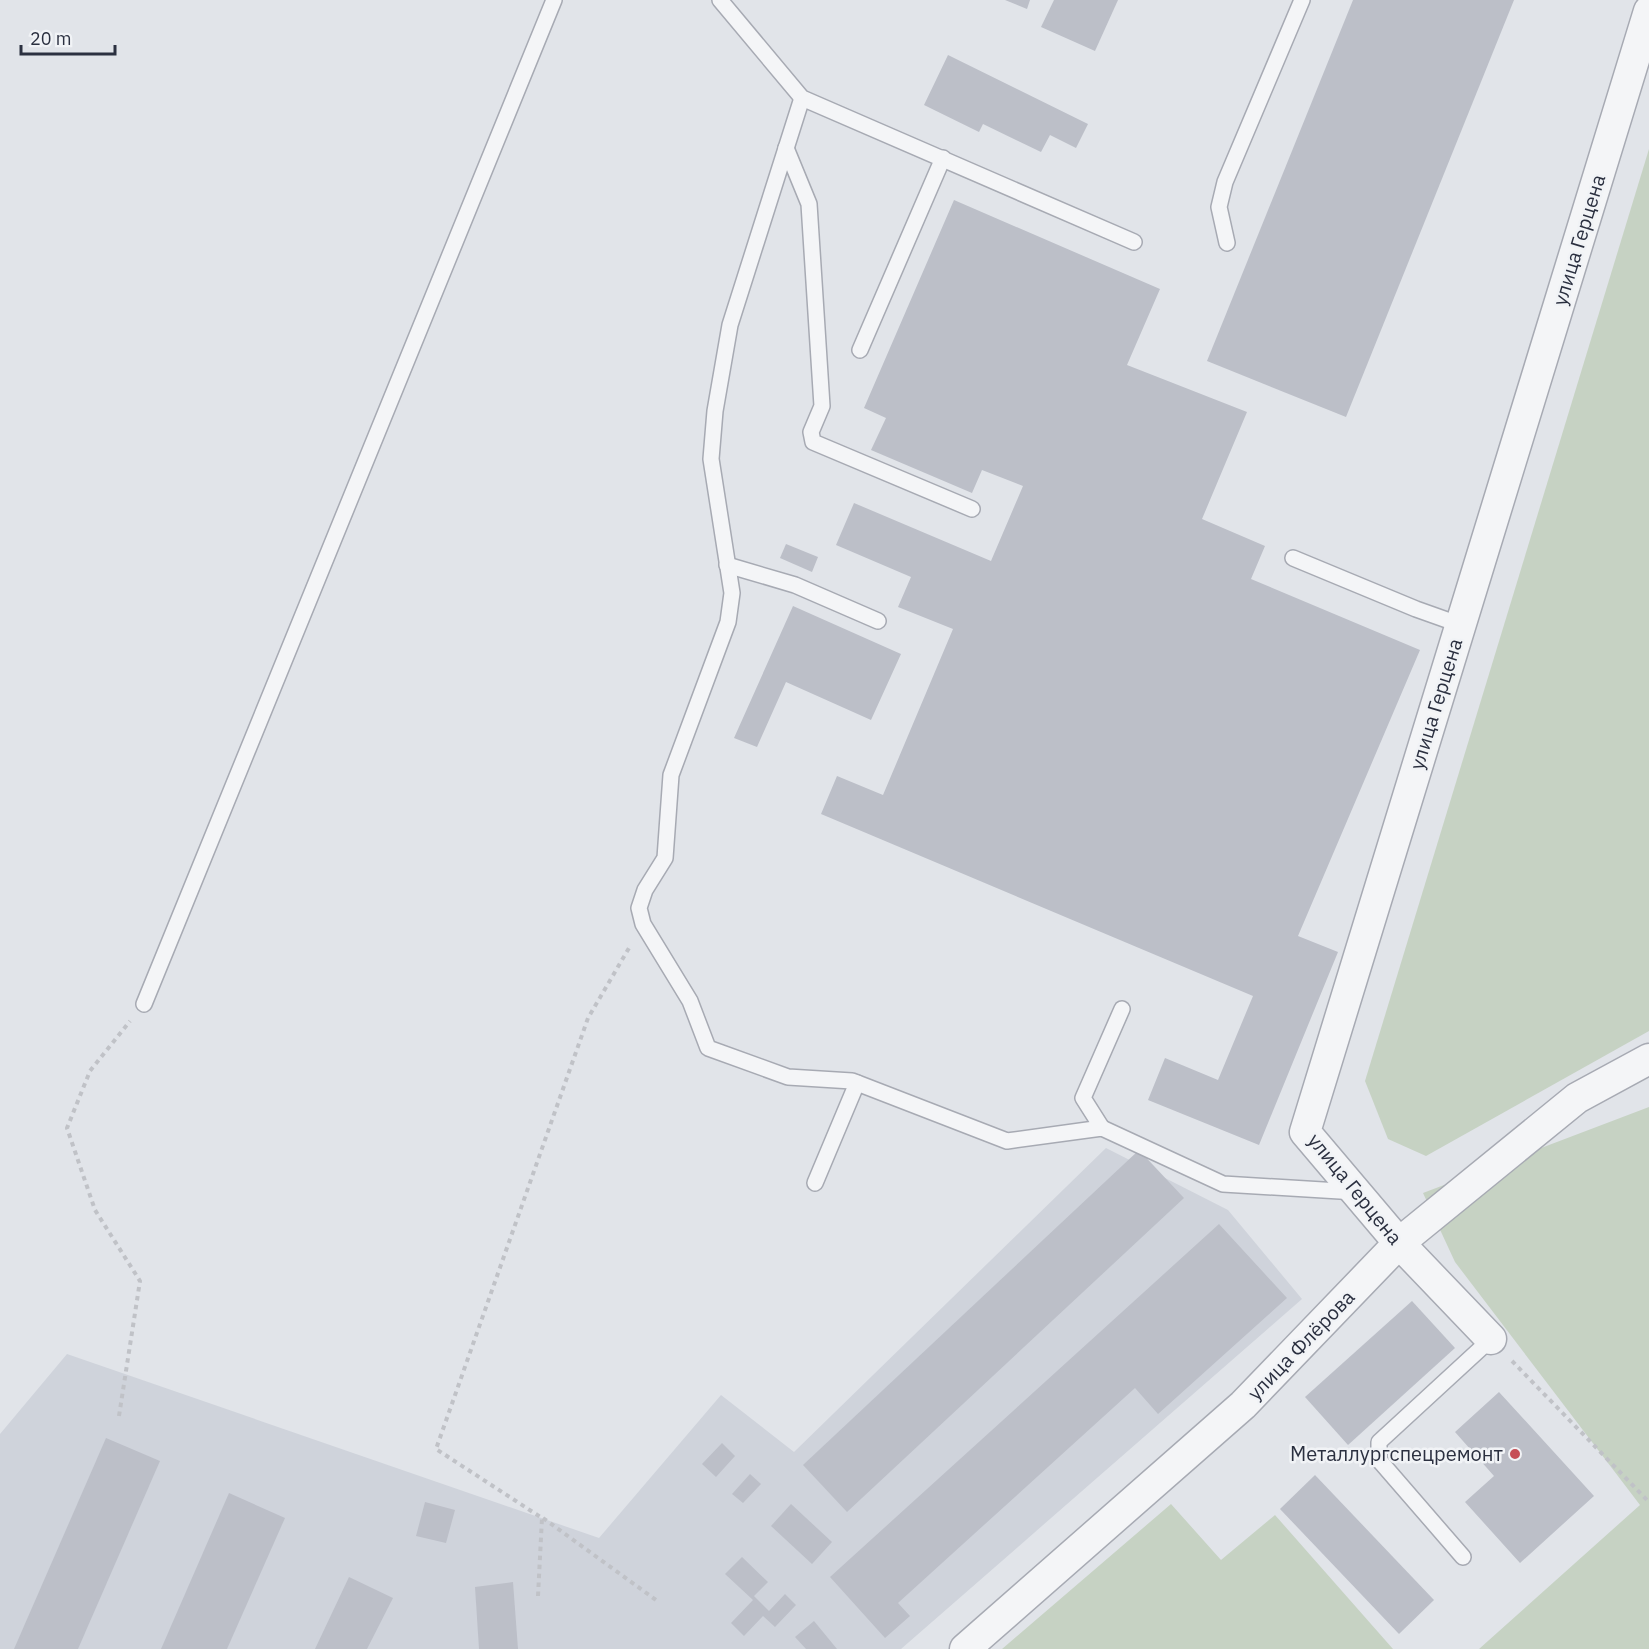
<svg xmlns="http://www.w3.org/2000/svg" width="1649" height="1649" font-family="'IBM Plex Sans',sans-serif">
  <rect width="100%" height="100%" fill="#e1e4e9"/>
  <path fill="#cfd3db" d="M1106 1148 1228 1210 1302 1299 901 1649H0V1434L67 1354 599 1538 721 1395 794 1452Z"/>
  <g fill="#c6d2c3">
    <path d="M1649 149V1031L1426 1156 1388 1139 1365 1081Z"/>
    <path d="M1649 1107V1649H1479L1640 1505 1455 1262 1423 1193Z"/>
    <path d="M1171 1504 1221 1560 1275 1515 1393 1649H1002Z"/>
  </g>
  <g fill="#bcbfc8">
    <path d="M1005 0H1030L1027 9Z"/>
    <path d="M1054 0H1118L1095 51 1041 27Z"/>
    <path d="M1353 0H1514L1346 417 1207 361Z"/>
    <path d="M948 55 1088 124 1076 148 1050 135 1041 152 983 124 979 132 924 105Z"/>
    <path d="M954 200 1160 289 1127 365 1247 412 1202 519 1265 546 1251 579 1420 650 1298 936 1338 952 1259 1145 1148 1100 1165 1058 1218 1080 1253 996 821 814 837 776 883 795 953 629 898 607 911 577 836 545 854 503 991 561 1023 486 982 470 972 493 871 450 886 418 864 408Z"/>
    <path d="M786 544 818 557 812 572 780 558Z"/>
    <path d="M793 606 901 654 871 720 786 682 757 747 734 738Z"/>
    <path d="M1139 1150 1184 1198 847 1512 803 1465Z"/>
    <path d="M1219 1224 1287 1298 1158 1414 1135 1388 898 1603 910 1616 885 1638 830 1577Z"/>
    <path d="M1412 1301 1455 1348 1348 1445 1305 1397Z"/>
    <path d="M1499 1392 1594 1496 1520 1563 1465 1502 1494 1476 1455 1432Z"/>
    <path d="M106 1438 160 1461 78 1649H14Z"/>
    <path d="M722 1443 735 1456 716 1477 702 1464Z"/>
    <path d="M750 1474 761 1484 743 1503 732 1494Z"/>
    <path d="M1315 1475 1434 1600 1399 1634 1280 1509Z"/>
    <path d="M229 1493 285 1518 227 1649H161Z"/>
    <path d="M425 1502 455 1510 446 1543 416 1536Z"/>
    <path d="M791 1504 832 1542 812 1564 771 1526Z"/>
    <path d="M742 1557 768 1582 754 1596 769 1611 785 1594 796 1605 775 1627 763 1616 744 1636 731 1623 753 1600 725 1574Z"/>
    <path d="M349 1577 393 1598 367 1649H315Z"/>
    <path d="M513 1582 518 1649H479L475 1587Z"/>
    <path d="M814 1621 837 1649H806L795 1637Z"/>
  </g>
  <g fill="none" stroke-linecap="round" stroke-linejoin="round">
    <defs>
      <g id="lane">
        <path d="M720 0 802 98 1134 242"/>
        <path d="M802 98 730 325 715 411 711 459 732 593 728 622 671 775 665 858 645 890 639 908 643 924 690 1001 708 1048 788 1077 852 1081 1007 1141 1102 1128 1223 1184 1356 1192"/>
        <path d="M786 148 809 204 822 406 811 432 813 442 972 509"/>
        <path d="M1227 243 1219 207 1225 182 1302 0"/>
        <path d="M860 350 943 158"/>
        <path d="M1293 558 1416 609 1461 625"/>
        <path d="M727 565 795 585 878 621"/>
        <path d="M144 1004 554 0"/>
        <path d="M1102 1128 1083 1098 1122 1009"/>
        <path d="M815 1183 857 1083"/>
        <path d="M1463 1557 1379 1460V1442L1491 1339"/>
      </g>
      <g id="street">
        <path d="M1491 1339 1399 1243 1305 1132 1649 11"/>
        <path d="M965 1649 1243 1405 1399 1243 1577 1098 1649 1059"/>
      </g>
    </defs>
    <use href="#lane" stroke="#a7aab3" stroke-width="18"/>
    <use href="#street" stroke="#a7aab3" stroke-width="33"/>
    <g stroke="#c0c2c7" stroke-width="4" stroke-dasharray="4.5 4.5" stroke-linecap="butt">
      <path d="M1512 1361 1649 1502"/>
      <path d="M119 1416 140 1281 95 1210 67 1128 90 1071 130 1021"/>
      <path d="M543 1518 656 1600"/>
      <path d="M538 1596 542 1518 436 1449 588 1018 629 948"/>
    </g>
    <use href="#lane" stroke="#f4f5f7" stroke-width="15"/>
    <use href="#street" stroke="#f4f5f7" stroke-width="30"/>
  </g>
  <circle fill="#c64e56" stroke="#f1f3f6" stroke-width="2" cx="1515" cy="1454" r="6"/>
  <g text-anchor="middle" stroke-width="5" stroke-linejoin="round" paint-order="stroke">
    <g font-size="20" fill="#2b3040" stroke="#f1f3f6">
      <text transform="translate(1579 240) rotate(-73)" y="7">улица Герцена</text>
      <text transform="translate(1436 704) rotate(-73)" y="7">улица Герцена</text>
      <text transform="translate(1355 1189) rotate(51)" y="7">улица Герцена</text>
      <text transform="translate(1301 1345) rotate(-46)" y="7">улица Флёрова</text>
    </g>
    <g font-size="20" fill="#2b3040" stroke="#f1f3f6" text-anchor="end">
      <text x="1503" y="1461">Металлургспецремонт</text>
    </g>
  </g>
  <path d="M21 45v9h94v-9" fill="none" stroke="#2b3040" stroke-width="3"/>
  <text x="30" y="45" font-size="18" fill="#2b3040" stroke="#f1f3f6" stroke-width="4.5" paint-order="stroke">20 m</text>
</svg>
